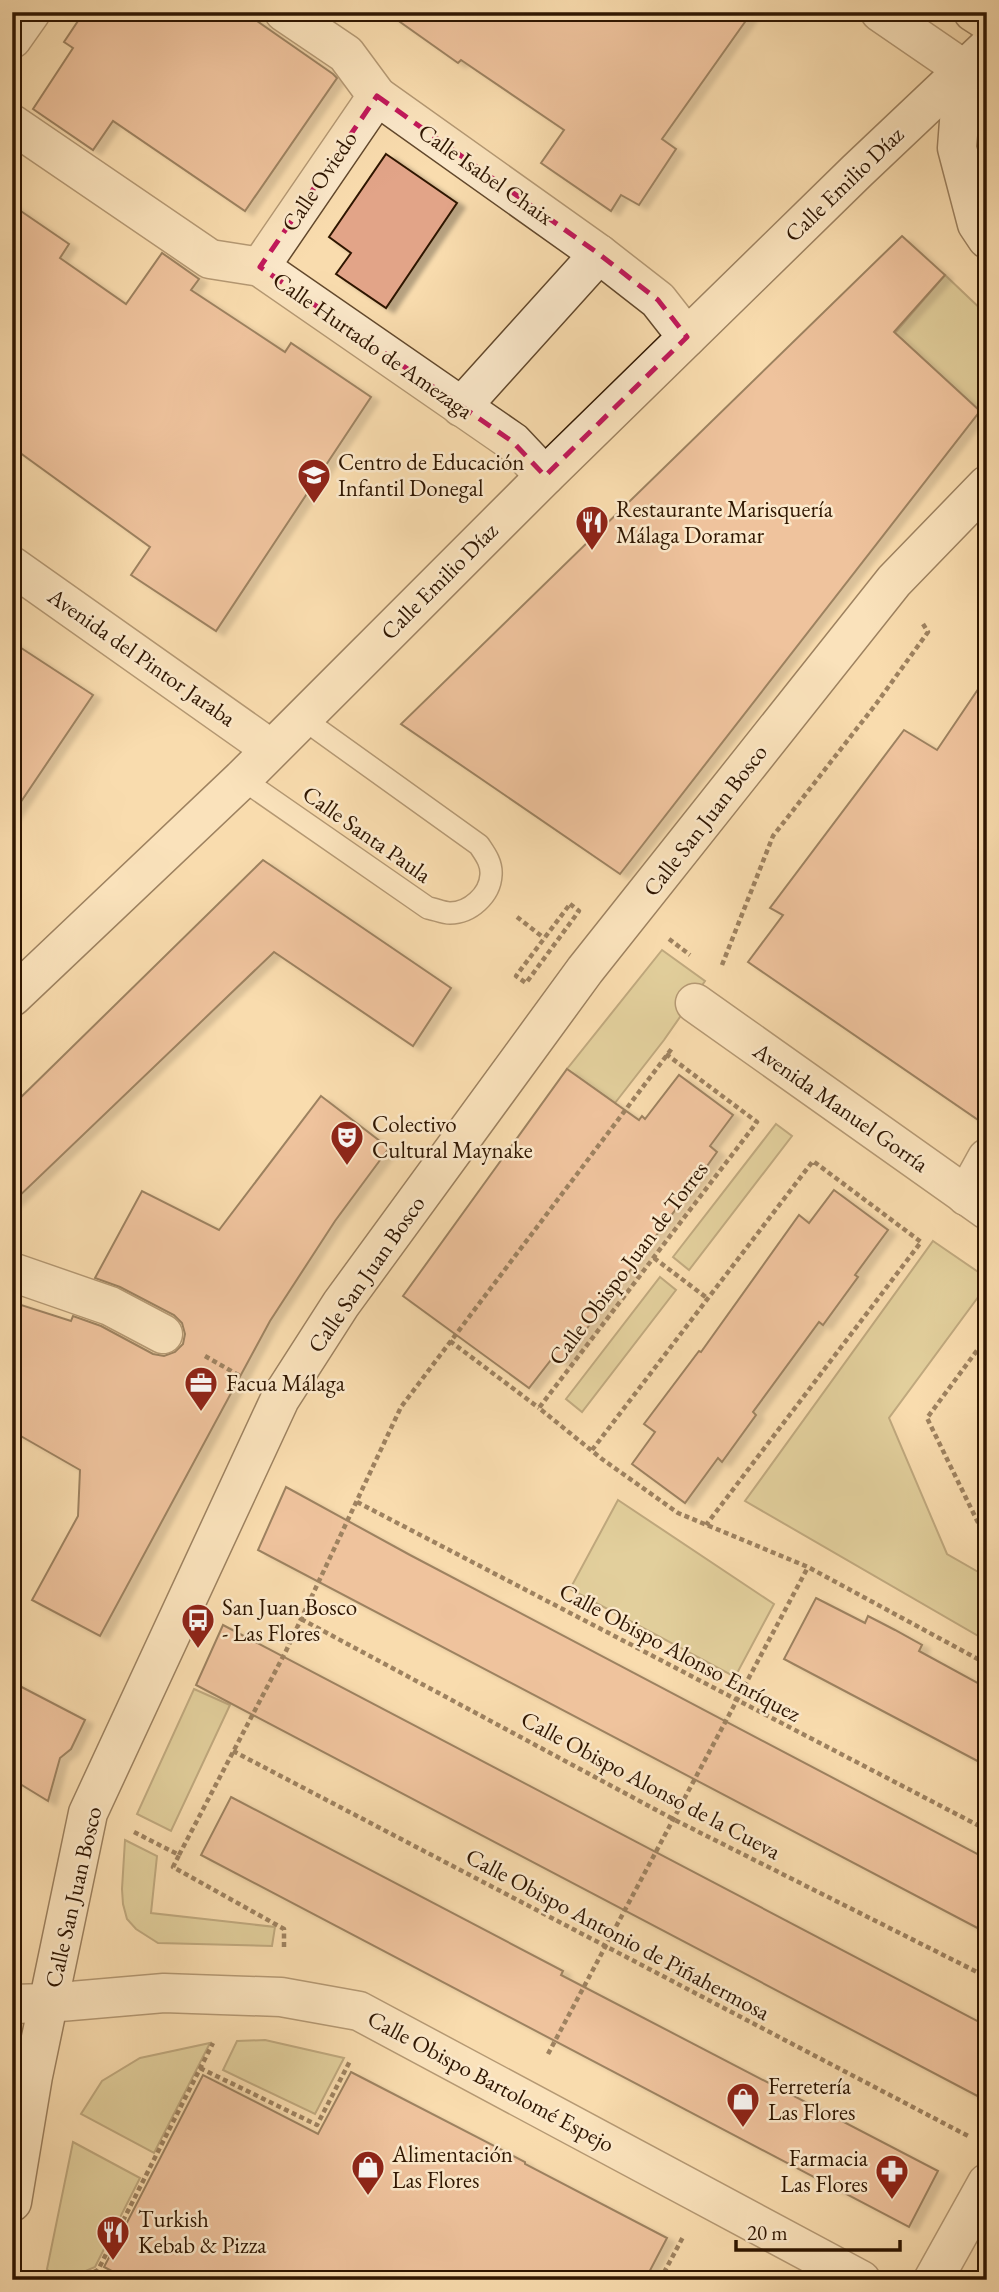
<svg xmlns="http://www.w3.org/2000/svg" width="999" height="2292" font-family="'EB Garamond',serif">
  <defs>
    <filter id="shadow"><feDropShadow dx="8" dy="4.5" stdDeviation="2" flood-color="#0004"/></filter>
  </defs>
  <rect width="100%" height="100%" fill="#f9dcae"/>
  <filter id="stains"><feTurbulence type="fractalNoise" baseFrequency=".00286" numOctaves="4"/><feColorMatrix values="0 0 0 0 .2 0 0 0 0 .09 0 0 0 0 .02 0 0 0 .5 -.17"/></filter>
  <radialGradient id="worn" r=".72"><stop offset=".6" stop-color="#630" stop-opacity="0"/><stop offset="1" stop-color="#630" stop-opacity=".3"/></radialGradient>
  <g fill="#c6be85" stroke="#7a6a43" stroke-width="2">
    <path d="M945 275 987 315V403L980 411 895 333Z"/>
    <path d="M662 950 705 981 664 1040 615 1103 567 1069Z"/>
    <path d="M776 1124 792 1136 689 1270 673 1257Z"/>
    <path d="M933 1241 987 1278V1285L889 1418 947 1554 987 1577V1641L745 1501Z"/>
    <path d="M660 1277 676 1290 582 1412 566 1399Z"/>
    <path d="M618 1500 774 1604 735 1677 570 1589Z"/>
    <path d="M194 1689 230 1705 171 1831 137 1814Z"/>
    <path d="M125 1840 157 1856 151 1913 275 1927 272 1946 158 1943 136 1929 127 1919 123 1904 122 1889Z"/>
    <path d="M265 2040 344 2058 315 2114 223 2070 237 2041Z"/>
    <path d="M210 2043 154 2153 81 2114 102 2081 140 2058Z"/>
    <path d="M73 2142 140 2178 95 2267 65 2280H55L47 2269Z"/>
  </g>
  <g fill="#e2a488" stroke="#2f1601" stroke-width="2" filter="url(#shadow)">
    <path d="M84 12H244L333 74 337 78 245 211 113 121 93 150 33 109 73 48 64 42Z"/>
    <path d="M386 12H752L662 139 676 149 639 205 621 195 611 211 541 163 564 130 461 60 458 63Z"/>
    <path d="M386 154 457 203 386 308 336 274 351 253 329 237Z"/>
    <path d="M12 205 69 244 60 258 126 304 162 253 199 279 191 290 285 352 291 343 371 397 216 631 131 575 150 547 12 447Z"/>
    <path d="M902 236 945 275 894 332 980 411 620 874 401 724Z"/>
    <path d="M12 642 93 695 12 815Z"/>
    <path d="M987 676V1126L748 962 783 915 770 908 904 730 937 750Z"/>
    <path d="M263 860 451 988 413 1046 274 952 12 1203V1106Z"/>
    <path d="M567 1069 639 1120 642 1116 645 1119 679 1075 733 1115 710 1146 717 1152 685 1197 561 1363 554 1356 529 1388 403 1296Z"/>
    <path d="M321 1096 389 1148 335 1221 270 1321 100 1636 32 1600 78 1516 80 1470 12 1431V1302L71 1321 73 1316 101 1326 153 1354 164 1356 175 1352 183 1344 185 1334 182 1323 174 1315 120 1287 95 1278 142 1191 219 1230Z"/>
    <path d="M834 1190 888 1230 855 1275 858 1277 823 1325 819 1322 753 1412 756 1415 722 1462 718 1458 685 1503 632 1464 655 1432 644 1424 699 1351 701 1352 799 1215 809 1223Z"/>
    <path d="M286 1487 410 1555 987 1859V1933L258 1550Z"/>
    <path d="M816 1598 865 1623 868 1616 895 1630 922 1645 919 1651 987 1688V1766L784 1659Z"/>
    <path d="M223 1625 987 2026V2101L196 1685Z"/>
    <path d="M12 1682 85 1720 71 1749 60 1758 48 1801 12 1779Z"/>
    <path d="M231 1797 563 1971 561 1975 938 2171 909 2227 201 1855Z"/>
    <path d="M351 2072 525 2162V2164L667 2238 645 2280H129L104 2267 203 2075 318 2134Z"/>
  </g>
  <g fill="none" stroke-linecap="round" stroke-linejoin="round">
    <defs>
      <path id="lane" d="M242 779 428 908C435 909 443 913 450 913 470 913 490 895 491 875 492 863 485 854 479 845L302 718"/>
      <g id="street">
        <path d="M284 12 346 54 377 96 599 254 658 300 687 337"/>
        <path d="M880 12 963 69"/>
        <path d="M12 39 31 12"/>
        <path d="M12 124 210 259 260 267 513 442 545 476"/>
        <path d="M260 267 377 96"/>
        <path d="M461 407 599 254"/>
        <path d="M12 566 271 749"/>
        <path d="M695 1003 987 1210"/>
        <path d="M966 1196 987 1158"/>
        <path d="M12 1272 110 1306 163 1334"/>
        <path d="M12 2004 48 2003 164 1993 281 1997 359 2011 861 2280"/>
        <path d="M933 2280 987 2183"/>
      </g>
      <g id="secondary">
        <path d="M963 69 957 148 977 224 987 239"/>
        <path d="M12 997 242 779 545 476 857 171 987 48"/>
        <path d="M12 2202 33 2076 88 1813 280 1399 341 1304 585 970 894 581 987 485"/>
      </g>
      <path id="primary" d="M973 12 987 21"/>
    </defs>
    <use href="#lane" stroke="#62482c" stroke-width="24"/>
    <use href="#street" stroke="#62482c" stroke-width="41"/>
    <use href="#secondary" stroke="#2f1601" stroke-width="41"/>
    <use href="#primary" stroke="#2f1601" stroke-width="41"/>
    <g stroke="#2f1601" stroke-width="4.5" stroke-dasharray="5 3.5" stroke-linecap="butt">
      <path d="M570 904 579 911 526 983 516 976Z"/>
      <path d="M517 917 544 938"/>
      <path d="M669 939 690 955"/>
      <path d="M722 965 773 836 876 704 928 632 923 624"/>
      <path d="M666 1054 757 1122 539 1408 602 1459 678 1513 808 1567 987 1664"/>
      <path d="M654 1258 707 1298"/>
      <path d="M987 1337 927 1418 987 1541"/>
      <path d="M450 1341 539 1408"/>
      <path d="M205 1356 240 1376"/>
      <path d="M592 1450 813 1161 921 1242 706 1525"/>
      <path d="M357 1502 987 1830"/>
      <path d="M301 1619 673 1819 987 1977"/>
      <path d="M233 1751 970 2137"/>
      <path d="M134 1832 179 1855 173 1867 284 1929V1949"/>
      <path d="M179 1855 286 1651 401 1407 673 1047"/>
      <path d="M548 2054 808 1567"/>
      <path d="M200 2068 317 2125 350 2061"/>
      <path d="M79 2280 98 2270 213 2043"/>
      <path d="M660 2280 683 2237"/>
    </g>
    <use href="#lane" stroke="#fbe8ca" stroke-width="21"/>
    <use href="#street" stroke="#fbe8ca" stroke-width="38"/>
    <use href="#secondary" stroke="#fbe8ca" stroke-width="38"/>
    <use href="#primary" stroke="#f9dcae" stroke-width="38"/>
  </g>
  <path d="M0 0H999V2292H0ZM377 96 599 254 658 300 687 337 545 476 513 442 260 267Z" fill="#f9dcae" fill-opacity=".55" fill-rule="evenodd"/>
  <path fill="none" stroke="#c2185b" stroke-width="5" stroke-dasharray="14 9" stroke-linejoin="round" d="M377 96 599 254 658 300 687 337 545 476 513 442 260 267Z"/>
  <defs>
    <symbol id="school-pin" viewBox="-11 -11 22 30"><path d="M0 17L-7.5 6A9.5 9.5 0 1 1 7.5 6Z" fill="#8f2418" stroke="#fbe8ca"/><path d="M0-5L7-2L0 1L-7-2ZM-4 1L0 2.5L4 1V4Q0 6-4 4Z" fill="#fff"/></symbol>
    <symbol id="restaurant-pin" viewBox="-11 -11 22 30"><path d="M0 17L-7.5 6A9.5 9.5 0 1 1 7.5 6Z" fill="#8f2418" stroke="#fbe8ca"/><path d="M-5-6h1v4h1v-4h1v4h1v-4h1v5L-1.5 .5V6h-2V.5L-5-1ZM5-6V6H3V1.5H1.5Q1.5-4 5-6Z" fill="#fff"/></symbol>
    <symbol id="theatre-pin" viewBox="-11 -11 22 30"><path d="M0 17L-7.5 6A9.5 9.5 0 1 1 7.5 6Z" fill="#8f2418" stroke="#fbe8ca"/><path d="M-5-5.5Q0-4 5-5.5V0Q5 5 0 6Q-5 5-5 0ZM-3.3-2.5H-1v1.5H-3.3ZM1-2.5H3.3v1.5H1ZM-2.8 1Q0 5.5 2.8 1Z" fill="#fff"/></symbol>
    <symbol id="office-pin" viewBox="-11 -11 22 30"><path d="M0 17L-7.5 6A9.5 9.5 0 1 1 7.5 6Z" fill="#8f2418" stroke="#fbe8ca"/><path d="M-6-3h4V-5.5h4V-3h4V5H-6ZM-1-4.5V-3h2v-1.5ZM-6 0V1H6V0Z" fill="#fff"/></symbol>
    <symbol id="bus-pin" viewBox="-11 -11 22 30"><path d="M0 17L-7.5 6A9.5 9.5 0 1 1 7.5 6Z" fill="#8f2418" stroke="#fbe8ca"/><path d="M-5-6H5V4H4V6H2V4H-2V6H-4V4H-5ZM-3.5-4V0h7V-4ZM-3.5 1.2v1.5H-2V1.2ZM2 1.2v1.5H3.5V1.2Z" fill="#fff"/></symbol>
    <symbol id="shop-pin" viewBox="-11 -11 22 30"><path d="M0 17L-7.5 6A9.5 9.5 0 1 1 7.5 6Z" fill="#8f2418" stroke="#fbe8ca"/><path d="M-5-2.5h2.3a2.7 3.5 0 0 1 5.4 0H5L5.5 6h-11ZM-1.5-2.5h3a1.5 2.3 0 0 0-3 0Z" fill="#fff"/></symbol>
    <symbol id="pharmacy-pin" viewBox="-11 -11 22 30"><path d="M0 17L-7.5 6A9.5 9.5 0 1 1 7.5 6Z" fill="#8f2418" stroke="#fbe8ca"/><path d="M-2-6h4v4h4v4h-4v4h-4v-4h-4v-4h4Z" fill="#fff"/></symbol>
  </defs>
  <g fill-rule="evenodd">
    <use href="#school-pin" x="295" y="456" width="38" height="52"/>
    <use href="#restaurant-pin" x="573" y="503" width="38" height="52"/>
    <use href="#theatre-pin" x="328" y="1118" width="38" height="52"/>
    <use href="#office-pin" x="182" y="1364" width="38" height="52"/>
    <use href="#bus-pin" x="179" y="1601" width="38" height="52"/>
    <use href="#shop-pin" x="724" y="2080" width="38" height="52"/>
    <use href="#shop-pin" x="349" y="2148" width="38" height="52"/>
    <use href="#pharmacy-pin" x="873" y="2152" width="38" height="52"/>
    <use href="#restaurant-pin" x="94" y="2213" width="38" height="52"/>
  </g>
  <g text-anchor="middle" stroke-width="5" stroke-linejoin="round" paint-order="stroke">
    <g font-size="23" fill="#2f1601" stroke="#fbe8ca">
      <text transform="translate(486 174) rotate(35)" y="8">Calle Isabel Chaix</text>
      <text transform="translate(319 181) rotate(-56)" y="8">Calle Oviedo</text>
      <text transform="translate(844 184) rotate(-44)" y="8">Calle Emilio Díaz</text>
      <text transform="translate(373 345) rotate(35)" y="8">Calle Hurtado de Amezaga</text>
      <text transform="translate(439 581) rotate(-45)" y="8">Calle Emilio Díaz</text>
      <text transform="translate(142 657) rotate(35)" y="8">Avenida del Pintor Jaraba</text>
      <text transform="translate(705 820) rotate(-52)" y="8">Calle San Juan Bosco</text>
      <text transform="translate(367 834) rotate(35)" y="8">Calle Santa Paula</text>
      <text transform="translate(841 1107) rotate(35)" y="8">Avenida Manuel Gorría</text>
      <text transform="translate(628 1263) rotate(-53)" y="8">Calle Obispo Juan de Torres</text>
      <text transform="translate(366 1274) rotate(-55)" y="8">Calle San Juan Bosco</text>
      <text transform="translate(680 1652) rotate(28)" y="8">Calle Obispo Alonso Enríquez</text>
      <text transform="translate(651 1785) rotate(28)" y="8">Calle Obispo Alonso de la Cueva</text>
      <text transform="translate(73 1897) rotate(-77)" y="8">Calle San Juan Bosco</text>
      <text transform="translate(618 1934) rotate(28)" y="8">Calle Obispo Antonio de Piñahermosa</text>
      <text transform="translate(491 2081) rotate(28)" y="8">Calle Obispo Bartolomé Espejo</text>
    </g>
    <g font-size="23" fill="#2f1601" stroke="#fbe8ca" text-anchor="start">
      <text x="338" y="470">Centro de Educación<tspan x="338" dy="26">Infantil Donegal</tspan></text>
      <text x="616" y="517">Restaurante Marisquería<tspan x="616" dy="26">Málaga Doramar</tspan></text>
      <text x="372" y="1132">Colectivo<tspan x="372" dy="26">Cultural Maynake</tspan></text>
      <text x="226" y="1391">Facua Málaga</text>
      <text x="222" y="1615">San Juan Bosco<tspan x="222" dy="26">- Las Flores</tspan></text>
      <text x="768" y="2094">Ferretería<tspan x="768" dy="26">Las Flores</tspan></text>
      <text x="392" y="2162">Alimentación<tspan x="392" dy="26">Las Flores</tspan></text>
      <text x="868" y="2166" text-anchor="end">Farmacia<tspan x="868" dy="26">Las Flores</tspan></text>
      <text x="138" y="2227">Turkish<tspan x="138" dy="26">Kebab &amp; Pizza</tspan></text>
    </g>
  </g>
  <rect width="999" height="2292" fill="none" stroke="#f9dcae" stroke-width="42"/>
  <rect x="14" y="14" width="971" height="2264" fill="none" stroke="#2f1601" stroke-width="3.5"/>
  <rect x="21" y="21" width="957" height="2250" fill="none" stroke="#2f1601" stroke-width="2"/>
  <path d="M736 2240v10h164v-10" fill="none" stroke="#2f1601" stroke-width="3.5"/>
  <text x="747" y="2240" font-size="21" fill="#2f1601" stroke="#fbe8ca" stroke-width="5" paint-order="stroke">20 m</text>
  <rect width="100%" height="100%" filter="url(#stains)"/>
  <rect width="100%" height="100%" fill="url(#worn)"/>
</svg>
